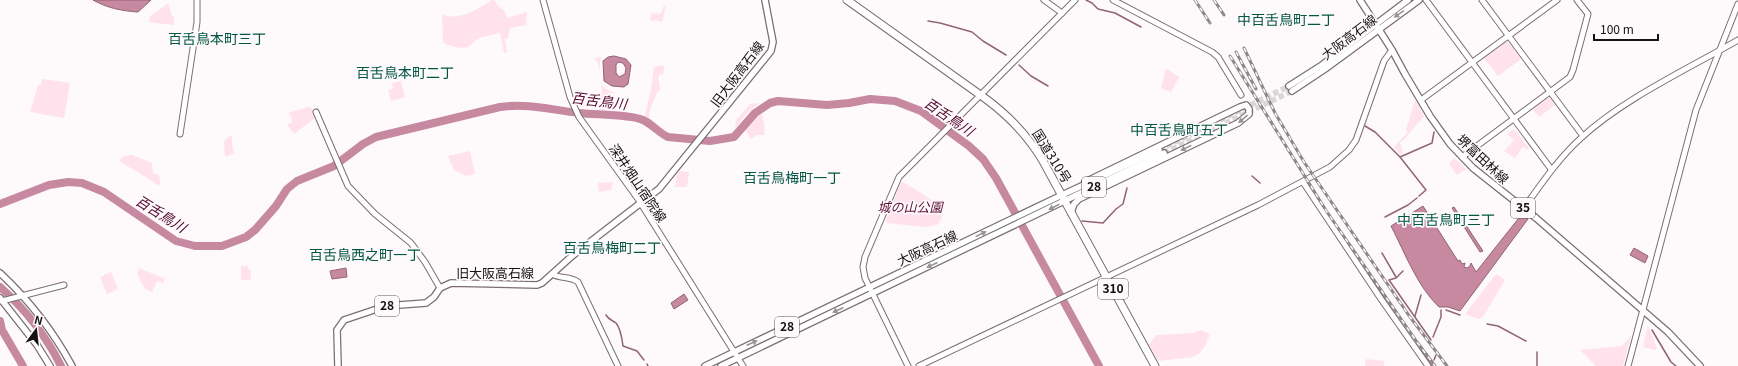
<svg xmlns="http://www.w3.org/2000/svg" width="1738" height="366" font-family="Georgia,'Noto Sans JP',serif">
  <rect width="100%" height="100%" fill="#fef9fb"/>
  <g fill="#ffe2eb">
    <path d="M492 0H494L499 7 504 10 507 18 527 12 526 25 510 28 508 38 505 39 507 52 504 53 500 33 479 38 468 47 459 48 445 44 443 41 442 14C458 22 478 9 492 0Z"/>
    <path d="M167 4 169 5 171 14 174 17V23L173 25 149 22 150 16Z"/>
    <path d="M664 5 666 6 662 22 655 20 653 21 650 20 652 13 661 14Z"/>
    <path d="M1506 42 1509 43 1521 59 1498 76 1484 58Z"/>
    <path d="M602 57C598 62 599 81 603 86 606 90 611 91 615 93H609L605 110H599V108L602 92 598 62 594 58Z"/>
    <path d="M662 65 664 67 663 75 660 74 658 78 660 90 657 92C654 101 649 108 649 119L645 117V115L651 90 654 67Z"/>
    <path d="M1166 68 1179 77 1171 92 1161 88Z"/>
    <path d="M42 79 70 83 64 118 30 112 38 85 41 84Z"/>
    <path d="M401 81 405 97 391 101 388 90 393 89 392 83Z"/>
    <path d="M1548 98 1551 99 1555 105 1539 117 1533 109Z"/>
    <path d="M1415 100 1424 116 1406 137V138L1400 142 1403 154 1401 155 1394 147 1408 132 1406 130Z"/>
    <path d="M759 103 746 114 735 129 736 120 750 104Z"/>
    <path d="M309 107H311L315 118 294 134 287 125 292 122 291 117 288 113Z"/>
    <path d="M761 113C764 119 765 129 764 135H757L751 139 745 129 752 120Z"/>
    <path d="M1514 129 1529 148 1528 150 1523 147 1515 158 1504 151 1514 140 1507 134Z"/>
    <path d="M231 135 232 136V144L234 153 225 157 224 141Z"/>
    <path d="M470 151 475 174 466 176 454 170 448 156Z"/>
    <path d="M132 155 152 163 153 173 159 175 160 184 159 185 155 184 154 182 119 161 124 156Z"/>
    <path d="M1454 158 1466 169 1457 175 1449 164Z"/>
    <path d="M619 162H622L620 169 625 171 628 164 633 166 629 181 618 168Z"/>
    <path d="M681 171 689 172 687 187H675L677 173Z"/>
    <path d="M613 182 611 190 599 192 598 183Z"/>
    <path d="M903 182 940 205C943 212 943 220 937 225L926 227 887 223 886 220 901 183Z"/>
    <path d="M241 266H248V269H250L251 280H241Z"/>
    <path d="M139 268 165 279 163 283 157 281 152 292 145 289 137 274Z"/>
    <path d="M111 272 118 289 107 294 100 277Z"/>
    <path d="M1496 274 1505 280 1482 318 1478 319 1465 314Z"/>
    <path d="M1648 325 1657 349 1655 350 1643 347Z"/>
    <path d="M1200 330 1210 334C1206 344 1203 353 1193 357L1158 361 1149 345 1156 335 1193 333Z"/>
    <path d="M1631 336 1623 366H1596L1580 350 1622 346Z"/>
    <path d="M1366 359 1384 361V366H1365Z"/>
  </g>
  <g fill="#c6899f" stroke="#916575" fill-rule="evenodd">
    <path d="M93 0H151L138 12C122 11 107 8 93 0Z"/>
    <path d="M614 56 626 59 631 65 628 84 624 87 612 86 604 81 603 61 608 57ZM618 62 623 63 626 68 625 74 619 77 616 73V65Z"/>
    <path d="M1423 206 1458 261 1460 260 1462 264 1465 263 1464 267 1467 268 1470 266 1471 263 1476 272 1522 214 1528 219 1460 311 1448 307H1439C1417 286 1405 253 1391 226Z"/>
    <path d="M1454 207 1483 251 1480 252 1452 208Z"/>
    <path d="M1634 248 1648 256 1645 263 1630 255Z"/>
    <path d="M346 268 347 277 332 279 330 271Z"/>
    <path d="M684 294 688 300 674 309 671 303Z"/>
  </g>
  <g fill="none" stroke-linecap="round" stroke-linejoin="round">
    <g stroke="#916575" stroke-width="1.5">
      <path d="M1086 0 1092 3 1098 9 1115 13 1141 27"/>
      <path d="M928 21 940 23 972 32 983 41 1006 55"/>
      <path d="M1019 65 1031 76 1048 86"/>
      <path d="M1365 126 1375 132 1400 157"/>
      <path d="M1252 176 1260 183"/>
      <path d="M1315 195 1400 322"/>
      <path d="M1419 196 1426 190 1400 157 1432 143 1434 132"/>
      <path d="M1385 217 1408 205 1417 198"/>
      <path d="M1082 221 1103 223 1116 209 1123 204 1127 188"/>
      <path d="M1382 253 1396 277"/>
      <path d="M1403 271 1396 278 1389 280 1431 340"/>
      <path d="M1446 310 1460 315"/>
      <path d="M606 315C609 320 612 320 616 323 621 329 622 339 623 346L637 351 644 360"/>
      <path d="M1415 316 1421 295"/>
      <path d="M1487 324 1498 326 1526 341"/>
      <path d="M1652 330 1671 362 1676 366"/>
      <path d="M1433 337 1441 317V310"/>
      <path d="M1419 348 1432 366"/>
      <path d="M1434 360 1436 355"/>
      <path d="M647 364 648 366"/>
      <path d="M1537 366V352"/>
    </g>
    <g stroke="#c6899f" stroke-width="8">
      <path d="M0 204 49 185 68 182 82 183 104 192 176 241 195 246H222L246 237 255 230 276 206 287 189 297 181 334 166 363 144 376 137 500 107C527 103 552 110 579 113 596 115 628 114 643 120 652 124 659 133 668 137L710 141 734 137 755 113 770 103 778 101 827 105 849 103 870 99 895 101 921 111 969 146 983 159 996 178 1099 366"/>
      <path d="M0 287C25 309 46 336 61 366"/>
      <path d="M0 321 2 330 23 366"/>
    </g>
    <g stroke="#dbd6d8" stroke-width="5.5" stroke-dasharray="5.5 3" stroke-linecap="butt">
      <path d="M1159 150 1289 86"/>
      <path d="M1164 153 1292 91"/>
    </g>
    <defs>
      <g id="secondary">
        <path d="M543 0 570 97 579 117 638 199 743 366"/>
        <path d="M1044 0 1062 13"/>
        <path d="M1113 0 1212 52 1218 57 1241 95"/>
        <path d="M1426 0 1551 169"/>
        <path d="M1482 0 1583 136"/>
        <path d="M1421 100 1557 0"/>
        <path d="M316 112 348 186 375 214 411 243 425 262 440 288"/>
        <path d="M180 134 197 22V0"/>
        <path d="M1462 157 1570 77 1573 70 1588 14 1577 0"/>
        <path d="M1303 182 1381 299 1428 366"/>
        <path d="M1524 208C1542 183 1558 159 1581 138 1623 99 1688 69 1738 40"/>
        <path d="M552 274C560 279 570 276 578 282L618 366"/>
        <path d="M2 301 64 285"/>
        <path d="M908 366 865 278 863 267 865 257 899 177 1075 0"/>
        <path d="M919 366 1258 205 1330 167 1349 150 1356 140 1384 61 1392 50"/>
        <path d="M1628 366 1696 110 1738 4"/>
      </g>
      <g id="primary">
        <path d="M1360 0 1392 50 1405 74 1430 116 1450 144 1473 168 1536 218 1668 332 1700 366"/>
        <path d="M1289 86 1322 65 1408 0"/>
        <path d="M1292 91 1325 69 1419 0"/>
        <path d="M1071 213 1074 204 1079 199 1238 123 1249 114V109L1246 105 1240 107 1085 182"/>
        <path d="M0 273C29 300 53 331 72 366"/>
        <path d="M0 298 37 345 50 366"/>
        <path d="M338 366 337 330 344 320 386 306 426 303 434 297 440 288 451 283 537 285 542 283 572 256 651 195 659 189 771 51 773 42 765 0"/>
        <path d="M705 366 1062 195 1159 150"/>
        <path d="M721 366 1164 153"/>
      </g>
      <path id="highway" d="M847 0 986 99C1009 116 1028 136 1043 161L1155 366"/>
    </defs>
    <use href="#secondary" stroke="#796f72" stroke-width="7"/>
    <use href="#primary" stroke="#796f72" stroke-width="8"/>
    <use href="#highway" stroke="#796f72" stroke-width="9"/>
    <use href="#secondary" stroke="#fff" stroke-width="5"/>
    <use href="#primary" stroke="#fff" stroke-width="5.5"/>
    <use href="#highway" stroke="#fff" stroke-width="7"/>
    <defs>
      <g id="rail">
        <path d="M1195 0 1210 23"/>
        <path d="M1214 0 1224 15"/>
        <path d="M1244 48 1275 113 1304 162 1410 317 1447 366"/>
        <path d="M1236 52 1256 89"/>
        <path d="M1230 56 1327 212 1417 342 1435 366"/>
      </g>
    </defs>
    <use href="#rail" stroke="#8c8789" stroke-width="3"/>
    <use href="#rail" stroke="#fef9fb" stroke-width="1.5" stroke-dasharray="4.5" stroke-linecap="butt"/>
  </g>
  <defs><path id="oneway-solid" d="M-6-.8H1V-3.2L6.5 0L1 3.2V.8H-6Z"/></defs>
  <g fill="#969495">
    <use href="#oneway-solid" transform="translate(1399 14) rotate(145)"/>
    <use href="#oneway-solid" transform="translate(1243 119) rotate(140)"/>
    <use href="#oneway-solid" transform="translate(1186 148) rotate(154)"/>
    <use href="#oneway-solid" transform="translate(1054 207) rotate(153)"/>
    <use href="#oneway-solid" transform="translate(981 234) rotate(-26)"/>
    <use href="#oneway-solid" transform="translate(932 265) rotate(155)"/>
    <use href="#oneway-solid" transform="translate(838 310) rotate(155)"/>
    <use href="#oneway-solid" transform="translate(752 343) rotate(-25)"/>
  </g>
  <g text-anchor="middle" stroke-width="3.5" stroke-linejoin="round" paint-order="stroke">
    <g fill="#fef9fb" stroke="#5c5759" stroke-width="1">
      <rect x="1082" y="177" width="24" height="20" rx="3"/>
      <rect x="1511" y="198" width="24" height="20" rx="3"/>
      <rect x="1098" y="279" width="30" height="20" rx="3"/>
      <rect x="375" y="296" width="24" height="20" rx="3"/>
      <rect x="775" y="317" width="24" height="20" rx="3"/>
    </g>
    <g font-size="12" font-weight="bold" fill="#161213">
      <text x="1094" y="191">28</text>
      <text x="1523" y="212">35</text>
      <text x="1113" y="293">310</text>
      <text x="387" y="310">28</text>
      <text x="787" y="331">28</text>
    </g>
    <g font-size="13" fill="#161213" stroke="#fef9fb">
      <text transform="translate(1349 37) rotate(-37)" y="5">大阪高石線</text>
      <text transform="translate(737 74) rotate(-53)" y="5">旧大阪高石線</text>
      <text transform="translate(1052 156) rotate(58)" y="5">国道310号</text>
      <text transform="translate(1483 159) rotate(43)" y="5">堺富田林線</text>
      <text transform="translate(638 183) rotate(56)" y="5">深井畑山宿院線</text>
      <text transform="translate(927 248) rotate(-25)" y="5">大阪高石線</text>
      <text x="495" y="278">旧大阪高石線</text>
    </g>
    <g font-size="13" font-style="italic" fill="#5a1134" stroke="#fef9fb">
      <text x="910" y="212">城の山公園</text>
    </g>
    <g font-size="14" fill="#025742" stroke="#fef9fb">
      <text x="1286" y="25">中百舌鳥町二丁</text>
      <text x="217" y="44">百舌鳥本町三丁</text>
      <text x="405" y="78">百舌鳥本町二丁</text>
      <text x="1179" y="135">中百舌鳥町五丁</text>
      <text x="792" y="183">百舌鳥梅町一丁</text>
      <text x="1446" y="225">中百舌鳥町三丁</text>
      <text x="612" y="253">百舌鳥梅町二丁</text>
      <text x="365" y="260">百舌鳥西之町一丁</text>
    </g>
    <g font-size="14" font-style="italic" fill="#4f052b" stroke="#fef9fb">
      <text transform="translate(599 101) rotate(7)" y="5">百舌鳥川</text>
      <text transform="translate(949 117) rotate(34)" y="5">百舌鳥川</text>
      <text transform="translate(161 214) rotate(32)" y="5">百舌鳥川</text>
    </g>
  </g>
  <g transform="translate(36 330) rotate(15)" stroke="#fef9fb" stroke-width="3" paint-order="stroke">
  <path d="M0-3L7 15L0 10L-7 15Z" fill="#161213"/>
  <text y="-6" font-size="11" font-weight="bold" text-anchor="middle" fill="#161213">N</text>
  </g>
  <path d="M1594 34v6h64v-6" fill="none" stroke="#161213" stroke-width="2"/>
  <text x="1600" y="34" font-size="12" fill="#161213" stroke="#fef9fb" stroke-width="3" paint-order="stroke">100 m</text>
</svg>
